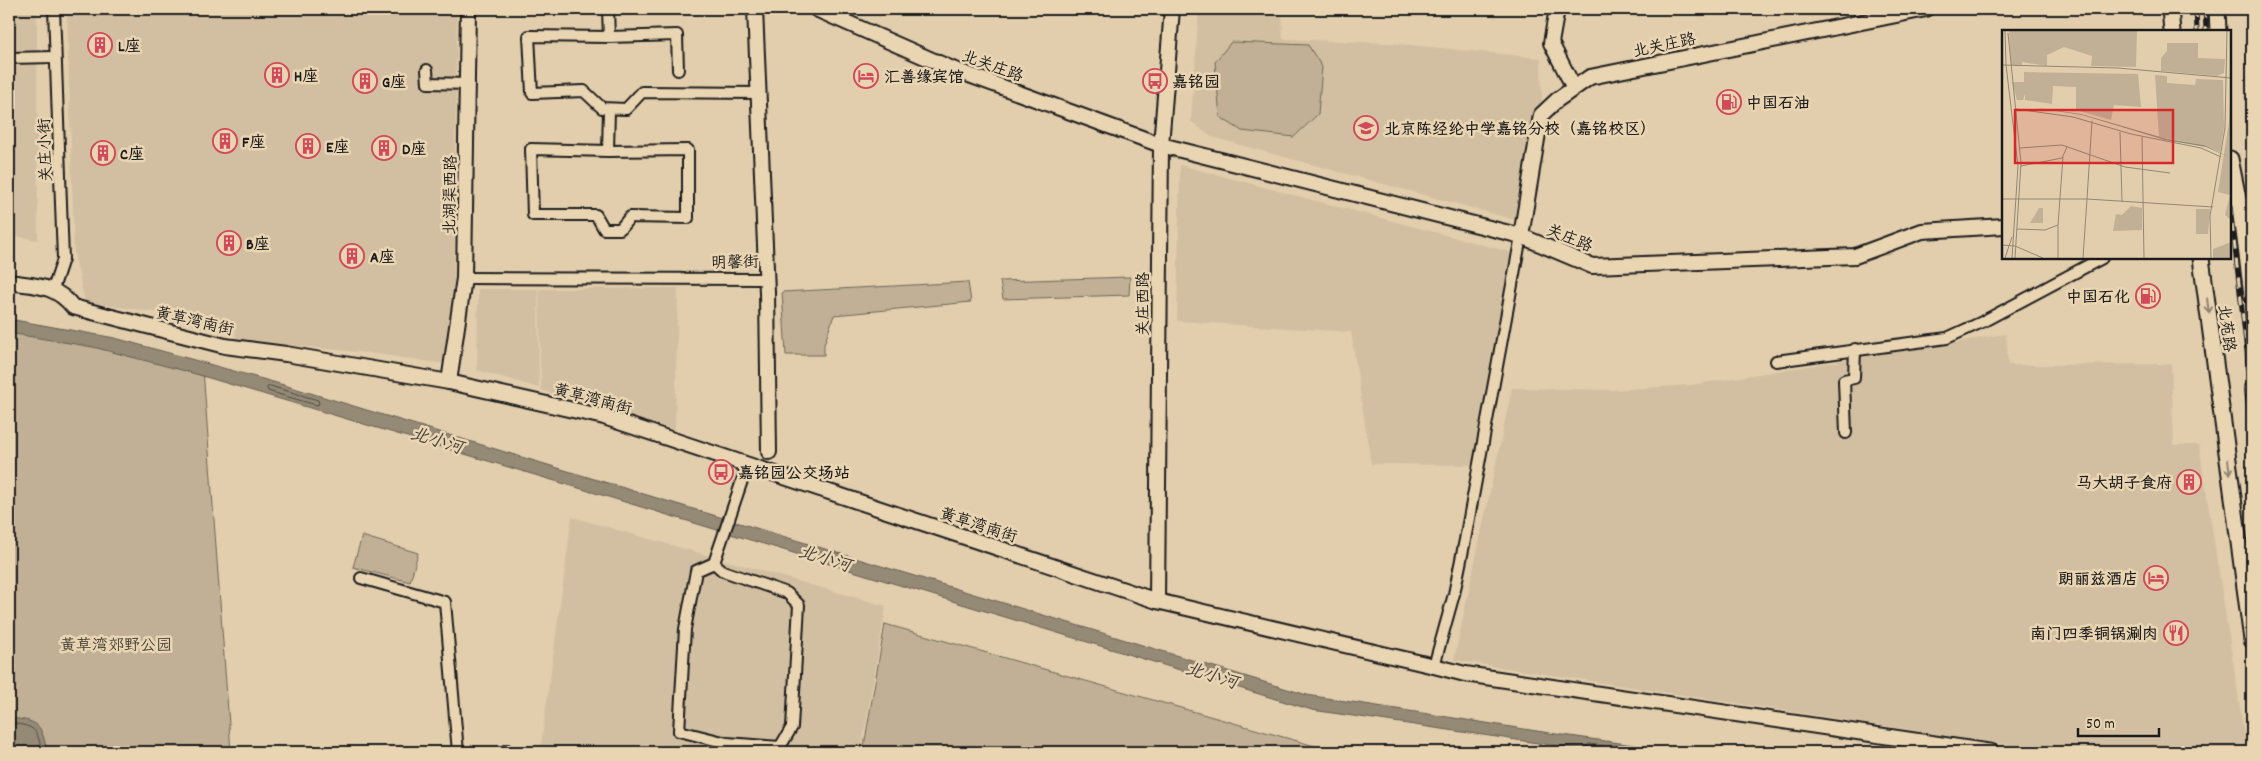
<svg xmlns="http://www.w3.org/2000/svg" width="2261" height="761" font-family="Dekko,'LXGW WenKai TC',sans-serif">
  <rect width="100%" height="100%" fill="#e2cead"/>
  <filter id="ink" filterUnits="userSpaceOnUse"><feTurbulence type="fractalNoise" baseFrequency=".02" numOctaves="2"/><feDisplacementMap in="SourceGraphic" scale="10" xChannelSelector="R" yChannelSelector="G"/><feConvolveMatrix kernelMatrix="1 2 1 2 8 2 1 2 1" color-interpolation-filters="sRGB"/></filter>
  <g filter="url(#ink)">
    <g fill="#d2bfa1">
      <path d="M9 9H37L38 240 9 235Z"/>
      <path d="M67 9H457L453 365 369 353 236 340 235 324 85 302 74 253Z"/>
      <path d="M1199 9H1282L1283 39 1390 43 1541 58 1542 103 1531 134 1516 220 1211 137 1191 121Z"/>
      <path d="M1180 165 1510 252 1476 465 1371 464 1351 332 1177 321Z"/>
      <path d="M678 288 675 430 541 390 539 289Z"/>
      <path d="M478 289H538L539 388 477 370Z"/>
      <path d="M2006 334 2008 365 2171 364 2174 445H2199L2247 752H2053L1454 660 1512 388 1612 390 1691 385Z"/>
      <path d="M572 517 886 606 861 752H540Z"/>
    </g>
    <g fill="#c1b095" stroke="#6e6658">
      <path d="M1231 42 1308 45 1322 67 1318 114 1294 137 1242 131 1220 117 1215 62Z"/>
      <path d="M1130 277 1129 295 1003 299 1000 281Z"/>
      <path d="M968 282 971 302 834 315 824 345V355H786L782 292Z"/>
      <path d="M9 328 203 369 231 752H9Z"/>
      <path d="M362 536 418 553 410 582 353 567Z"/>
      <path d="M885 624 1336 752H863Z"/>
    </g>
    <g fill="#958a76" stroke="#655e52">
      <path d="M9 319 115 338 284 385 1307 695 1556 734 1683 752H1599L1312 710 572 486 189 372 93 347 9 333Z"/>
      <path d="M9 718C39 721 41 723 47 752H9Z"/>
    </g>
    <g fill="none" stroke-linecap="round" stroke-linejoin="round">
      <g stroke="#4c4840" stroke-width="1">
        <path d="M270 386 318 400 319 404 316 405 268 391 267 388Z"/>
        <path d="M9 723C34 726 37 727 42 752"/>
        <path d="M1587 752 1586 746 1589 744 1647 752"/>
      </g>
      <defs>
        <g id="street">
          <path d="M608 9 609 37"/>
          <path d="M9 58 55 57"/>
          <path d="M427 70 428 83 469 84"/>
          <path d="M678 70 677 35 609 37 529 36 532 93 584 91 602 108 626 109 642 92 759 93"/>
          <path d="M531 149 608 151 688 150V218L630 217 620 229H604L596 215H533Z"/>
          <path d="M608 151 609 109"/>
          <path d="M464 278 767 279"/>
          <path d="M53 289 63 259 54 9"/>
          <path d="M1776 361 1947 338 1982 322 2102 258"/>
          <path d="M1846 433 1844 380 1854 378 1855 349"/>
          <path d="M714 563 723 571 787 593 799 605 792 727 780 747 727 743 679 731 685 629 696 571 714 563 747 466"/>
          <path d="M361 578 445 602 458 752"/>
          <path d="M1434 666 1454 594 1465 540 1521 236"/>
          <path d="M504 752 507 750 510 752"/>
        </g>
        <g id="secondary">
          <path d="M755 9 767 292 769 452"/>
          <path d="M816 9 950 68 1161 145 1521 236 1592 266 1855 256 1922 231 2004 226"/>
          <path d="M1557 9 1551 43 1574 88"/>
          <path d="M2230 208 2252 205"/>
          <path d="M2230 221 2252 223"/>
          <path d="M1521 236 1541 115 1557 100 1590 77 1926 9"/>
          <path d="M9 282C35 286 55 284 73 307L225 346 286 354 449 382 604 417 1157 601 1434 666 1465 674 1992 752"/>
          <path d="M449 382 464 278 468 9"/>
          <path d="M1157 601 1161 145 1172 9"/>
        </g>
        <g id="primary">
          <path d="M2170 9 2172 31"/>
          <path d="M2217 9 2218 31"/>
          <path d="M2230 159 2243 223 2252 295"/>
          <path d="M2201 258 2252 640"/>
        </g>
      </defs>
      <use href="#street" stroke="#1c1c1c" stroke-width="14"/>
      <use href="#secondary" stroke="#1c1c1c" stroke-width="18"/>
      <use href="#primary" stroke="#1c1c1c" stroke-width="19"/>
      <use href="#street" stroke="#ead5b3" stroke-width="10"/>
      <use href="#secondary" stroke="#ead5b3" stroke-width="14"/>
      <use href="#primary" stroke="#ead5b3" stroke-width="15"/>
      <defs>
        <g id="rail">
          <path d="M2196 9 2197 31"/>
          <path d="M2205 9 2206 31"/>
          <path d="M2230 206 2252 395"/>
          <path d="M2246 386 2252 435"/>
        </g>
      </defs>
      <use href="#rail" stroke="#1c1c1c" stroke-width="5"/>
      <use href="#rail" stroke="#ead5b3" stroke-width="3" stroke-dasharray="9" stroke-linecap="butt"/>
    </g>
    <defs><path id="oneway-shaft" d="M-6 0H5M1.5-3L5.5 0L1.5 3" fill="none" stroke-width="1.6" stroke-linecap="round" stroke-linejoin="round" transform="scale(1.25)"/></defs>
    <g stroke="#8d826f">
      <use href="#oneway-shaft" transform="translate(2208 306) rotate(83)"/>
      <use href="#oneway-shaft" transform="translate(2229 467) rotate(82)"/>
    </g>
  </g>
  <defs>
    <symbol id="building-ring" viewBox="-11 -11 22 22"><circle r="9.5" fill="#ead5b3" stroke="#d1495b" stroke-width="1.5"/><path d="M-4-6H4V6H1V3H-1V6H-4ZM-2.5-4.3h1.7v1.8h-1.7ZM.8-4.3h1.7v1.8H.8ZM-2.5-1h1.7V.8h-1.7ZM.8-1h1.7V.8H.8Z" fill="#d1495b"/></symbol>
    <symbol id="hotel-ring" viewBox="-11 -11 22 22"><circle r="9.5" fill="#ead5b3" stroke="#d1495b" stroke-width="1.5"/><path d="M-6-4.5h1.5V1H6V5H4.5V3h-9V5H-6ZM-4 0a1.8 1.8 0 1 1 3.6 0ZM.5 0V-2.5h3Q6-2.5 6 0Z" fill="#d1495b"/></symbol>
    <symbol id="bus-ring" viewBox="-11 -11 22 22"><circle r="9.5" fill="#ead5b3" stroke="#d1495b" stroke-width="1.5"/><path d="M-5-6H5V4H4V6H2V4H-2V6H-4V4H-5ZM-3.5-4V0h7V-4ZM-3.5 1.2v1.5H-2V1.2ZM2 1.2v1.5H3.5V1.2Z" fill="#d1495b"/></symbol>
    <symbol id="fuel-ring" viewBox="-11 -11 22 22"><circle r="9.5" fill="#ead5b3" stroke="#d1495b" stroke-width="1.5"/><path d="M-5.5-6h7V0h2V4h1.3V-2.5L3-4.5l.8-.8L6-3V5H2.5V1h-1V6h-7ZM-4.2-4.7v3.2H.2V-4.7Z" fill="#d1495b"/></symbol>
    <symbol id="school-ring" viewBox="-11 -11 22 22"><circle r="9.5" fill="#ead5b3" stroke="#d1495b" stroke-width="1.5"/><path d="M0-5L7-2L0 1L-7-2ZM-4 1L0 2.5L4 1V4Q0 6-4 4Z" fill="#d1495b"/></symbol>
    <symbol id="restaurant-ring" viewBox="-11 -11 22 22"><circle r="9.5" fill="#ead5b3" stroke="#d1495b" stroke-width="1.5"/><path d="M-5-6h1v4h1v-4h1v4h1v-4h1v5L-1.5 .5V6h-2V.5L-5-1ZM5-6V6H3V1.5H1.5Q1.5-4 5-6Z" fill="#d1495b"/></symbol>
  </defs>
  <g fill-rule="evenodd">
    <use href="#building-ring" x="86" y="31" width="28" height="28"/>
    <use href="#building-ring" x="263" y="61" width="28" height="28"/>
    <use href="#hotel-ring" x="852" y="62" width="28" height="28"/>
    <use href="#building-ring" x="351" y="67" width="28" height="28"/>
    <use href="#bus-ring" x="1141" y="67" width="28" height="28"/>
    <use href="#fuel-ring" x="1715" y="88" width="28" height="28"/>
    <use href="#school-ring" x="1352" y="114" width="28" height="28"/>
    <use href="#building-ring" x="211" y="127" width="28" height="28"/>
    <use href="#building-ring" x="294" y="132" width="28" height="28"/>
    <use href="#building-ring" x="370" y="134" width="28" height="28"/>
    <use href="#building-ring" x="89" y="139" width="28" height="28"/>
    <use href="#building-ring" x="215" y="229" width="28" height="28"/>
    <use href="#building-ring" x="338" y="242" width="28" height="28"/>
    <use href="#fuel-ring" x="2134" y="282" width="28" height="28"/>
    <use href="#bus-ring" x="707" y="458" width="28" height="28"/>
    <use href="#building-ring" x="2175" y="468" width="28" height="28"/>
    <use href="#hotel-ring" x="2142" y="564" width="28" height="28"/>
    <use href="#restaurant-ring" x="2162" y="619" width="28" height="28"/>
  </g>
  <g text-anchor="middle" stroke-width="5" stroke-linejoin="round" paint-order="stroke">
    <g font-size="16" fill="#1c1c1c" stroke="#ead5b3">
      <text transform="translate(1664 44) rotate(-12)" y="6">北关庄路</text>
      <text transform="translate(993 65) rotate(20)" y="6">北关庄路</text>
      <text transform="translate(44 150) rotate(-92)" y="6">关庄小街</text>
      <text transform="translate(449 195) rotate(-89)" y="6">北湖渠西路</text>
      <text transform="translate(1570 237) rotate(22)" y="6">关庄路</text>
      <text transform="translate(735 261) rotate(-1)" y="6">明馨街</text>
      <text transform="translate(1142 304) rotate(-90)" y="6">关庄西路</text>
      <text transform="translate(195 320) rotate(13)" y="6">黄草湾南街</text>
      <text transform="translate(2228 328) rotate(83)" y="6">北苑路</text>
      <text transform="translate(593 398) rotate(15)" y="6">黄草湾南街</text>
      <text transform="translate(979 524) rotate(18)" y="6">黄草湾南街</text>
    </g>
    <g font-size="16" font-weight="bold" fill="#1c1c1c" stroke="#ead5b3" text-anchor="start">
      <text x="118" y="51">L座</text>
      <text x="294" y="81">H座</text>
      <text x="884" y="82">汇善缘宾馆</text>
      <text x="382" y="87">G座</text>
      <text x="1172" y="87">嘉铭园</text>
      <text x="1746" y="108">中国石油</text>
      <text x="1384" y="134">北京陈经纶中学嘉铭分校（嘉铭校区）</text>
      <text x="242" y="147">F座</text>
      <text x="326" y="152">E座</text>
      <text x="402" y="154">D座</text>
      <text x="120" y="159">C座</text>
      <text x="246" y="249">B座</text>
      <text x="370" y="262">A座</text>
      <text x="2130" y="302" text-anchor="end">中国石化</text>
      <text x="738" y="478">嘉铭园公交场站</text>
      <text x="2172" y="488" text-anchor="end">马大胡子食府</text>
      <text x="2138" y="584" text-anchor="end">朗丽兹酒店</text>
      <text x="2158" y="639" text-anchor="end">南门四季铜锅涮肉</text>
    </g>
    <g font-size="16" fill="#45413a" stroke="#ead5b3">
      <text x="116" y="650">黄草湾郊野公园</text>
    </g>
    <g font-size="18" font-style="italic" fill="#46423c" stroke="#ead5b3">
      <text transform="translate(437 440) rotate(17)" y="6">北小河</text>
      <text transform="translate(825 558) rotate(17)" y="6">北小河</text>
      <text transform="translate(1212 675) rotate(17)" y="6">北小河</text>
    </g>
  </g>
  <g transform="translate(2002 30)">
    <rect width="229" height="229" fill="#e2cead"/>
    <path d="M7 0H135L134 37 89 36 90 26 62 17 45 25V36L20 32V35H9ZM165 13H196V28L223 29 222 43 215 46 159 41V28L165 21ZM22 42 136 44 139 77 112 75 109 90 74 80V57L51 56 50 74 23 70V64L21 70H15L10 52H22ZM153 45 165 46V53L193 55 194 49 221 50 222 98 218 122 202 115 157 107ZM229 51V190L223 185 228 165 216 162 227 92ZM129 176 140 178V200L111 201 114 184 120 185ZM37 178H41V193H28ZM194 179H208L206 204H194ZM229 212V228H211V219Z" fill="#c1b095"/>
    <path d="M28 77 79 84 165 109 202 115 229 128 204 117 163 110 80 85Z" fill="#958a76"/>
    <path fill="none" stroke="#938773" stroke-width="1" d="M3 0 4 35 16 136 10 228M6 3 19 133 13 228M0 35 116 38 229 48M14 79 71 87 129 104 199 118 219 127M118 102 120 172M140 107 142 228M18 118 60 115 123 137 168 143M19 136 60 128 65 117M0 169H85L211 177M85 169 90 91M15 199 43 200 56 195 61 127M0 215 13 216 41 228M3 228 10 207M56 228V195M81 228 85 169M209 228 208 186 223 98 225 0"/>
    <path fill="#d62828" fill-opacity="0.15" stroke="#d62828" stroke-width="2.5" d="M13 80H171V133H13Z"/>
    <rect width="229" height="229" fill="none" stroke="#1c1c1c" stroke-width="2.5"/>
  </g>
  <rect width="2261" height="761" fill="none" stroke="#ead5b3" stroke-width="30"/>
  <rect x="15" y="15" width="2231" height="731" fill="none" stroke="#1c1c1c" stroke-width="2" filter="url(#ink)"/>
  <path d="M2078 728v8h81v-8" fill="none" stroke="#1c1c1c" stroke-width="2.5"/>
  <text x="2086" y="728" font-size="15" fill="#1c1c1c" stroke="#ead5b3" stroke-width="4" paint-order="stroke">50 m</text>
</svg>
